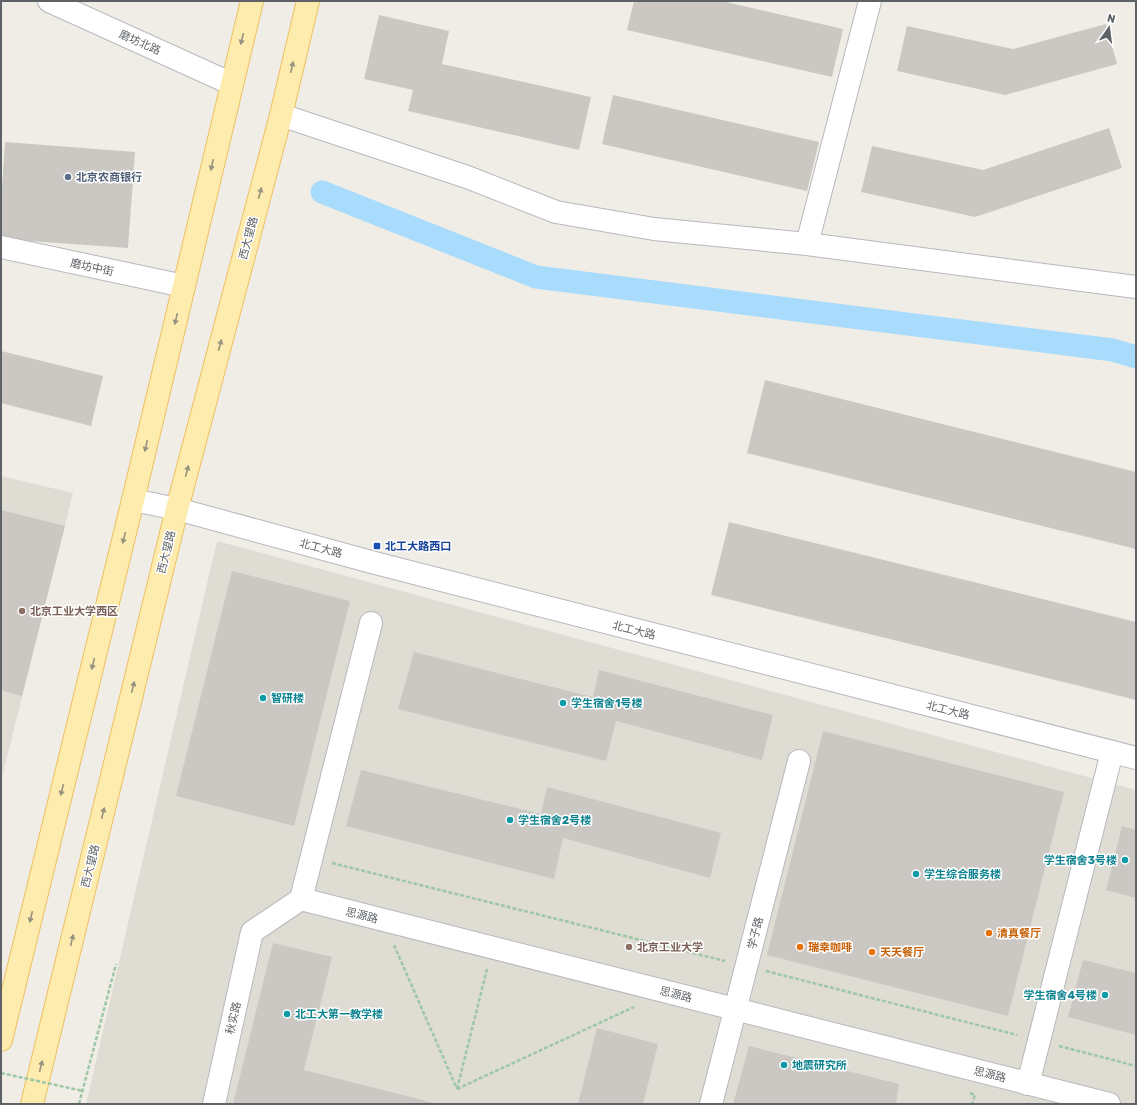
<svg xmlns="http://www.w3.org/2000/svg" width="1137" height="1105" font-family="Rubik,'Noto Sans SC',sans-serif">
  <rect width="100%" height="100%" fill="#f0ede6"/>
  <g fill="#dfdcd4">
    <path d="M1 476 73 493 1 781Z"/>
    <path d="M217 541 1136 790V1104H86Z"/>
  </g>
  <g fill="none" stroke-linecap="round" stroke-linejoin="round">
    <path stroke="#a9dcfc" stroke-width="23" d="M322 192 536 277 1113 350 1136 357"/>
  </g>
  <g fill="#cbc8c4">
    <path d="M634 1H722L843 29 832 77 627 30Z"/>
    <path d="M379 15 449 31 442 64 591 97 579 150 408 111 413 90 364 79Z"/>
    <path d="M1106 24 1117 64 1005 95 897 71 907 26 1013 49Z"/>
    <path d="M613 95 819 142 807 191 602 144Z"/>
    <path d="M1109 128 1122 168 975 217 861 192 872 146 983 170Z"/>
    <path d="M5 142 135 152 128 248 1 239V202Z"/>
    <path d="M1 351 103 376 91 426 1 403Z"/>
    <path d="M765 380 1136 472V549L747 453Z"/>
    <path d="M1 510 65 526 22 696 1 690Z"/>
    <path d="M729 522 1136 622V700L711 595Z"/>
    <path d="M232 571 350 601 294 826 176 796Z"/>
    <path d="M414 652 593 697 599 670 773 715 762 760 616 721 606 761 398 709Z"/>
    <path d="M823 731 1064 792 1008 1016 767 955Z"/>
    <path d="M361 770 541 814 547 787 721 833 710 878 563 838 554 879 346 826Z"/>
    <path d="M1122 826 1136 830V898L1106 890Z"/>
    <path d="M273 943 332 957 304 1070 438 1104H233Z"/>
    <path d="M1083 960 1136 973V1035L1068 1017Z"/>
    <path d="M597 1028 658 1044 643 1104H578Z"/>
    <path d="M749 1046 899 1084 896 1104H733Z"/>
  </g>
  <g fill="none" stroke-linecap="round" stroke-linejoin="round">
    <defs>
      <g id="minor">
        <path d="M49 1 232 84"/>
        <path d="M281 115 467 177 556 212 654 229 807 244 1136 287"/>
        <path d="M807 244 870 1"/>
        <path d="M1 247 184 286"/>
        <path d="M301 899 371 623"/>
        <path d="M1028 1084 1112 752"/>
        <path d="M214 1104 252 932 301 899 1109 1104"/>
        <path d="M711 1104 799 761"/>
      </g>
      <path id="tertiary" d="M133 500 177 509 375 563 1136 758"/>
      <g id="primary">
        <path d="M1 1040 133 500 252 1"/>
        <path d="M32 1104 177 509 281 115 308 1"/>
      </g>
    </defs>
    <use href="#minor" stroke="#b6b9bc" stroke-width="24"/>
    <use href="#tertiary" stroke="#b6b9bc" stroke-width="24"/>
    <use href="#primary" stroke="#edc061" stroke-width="24"/>
    <g stroke="#9dc7a7" stroke-width="2.5" stroke-dasharray="4 2" stroke-linecap="butt">
      <path d="M332 863 725 961"/>
      <path d="M394 945 457 1089"/>
      <path d="M766 971 1017 1035"/>
      <path d="M1059 1046 1136 1066"/>
      <path d="M457 1089 634 1007"/>
      <path d="M457 1089 487 969"/>
      <path d="M970 1093 975 1095 972 1104"/>
      <path d="M79 1104 116 964"/>
    </g>
    <use href="#minor" stroke="#fff" stroke-width="22"/>
    <use href="#tertiary" stroke="#fff" stroke-width="22"/>
    <use href="#primary" stroke="#fdecae" stroke-width="22"/>
    <path stroke="#9dc7a7" stroke-width="2.5" stroke-dasharray="4 2" stroke-linecap="butt" d="M1 1073 83 1091"/>
  </g>
  <defs><path id="oneway-solid" d="M-6-.8H1V-3.2L6.5 0L1 3.2V.8H-6Z"/></defs>
  <g fill="#96927f">
    <use href="#oneway-solid" transform="translate(242 39) rotate(104)"/>
    <use href="#oneway-solid" transform="translate(292 67) rotate(-77)"/>
    <use href="#oneway-solid" transform="translate(212 165) rotate(103)"/>
    <use href="#oneway-solid" transform="translate(260 193) rotate(-75)"/>
    <use href="#oneway-solid" transform="translate(176 319) rotate(103)"/>
    <use href="#oneway-solid" transform="translate(220 345) rotate(-75)"/>
    <use href="#oneway-solid" transform="translate(146 446) rotate(103)"/>
    <use href="#oneway-solid" transform="translate(187 471) rotate(-75)"/>
    <use href="#oneway-solid" transform="translate(124 538) rotate(104)"/>
    <use href="#oneway-solid" transform="translate(93 664) rotate(104)"/>
    <use href="#oneway-solid" transform="translate(133 687) rotate(-76)"/>
    <use href="#oneway-solid" transform="translate(62 790) rotate(104)"/>
    <use href="#oneway-solid" transform="translate(103 813) rotate(-76)"/>
    <use href="#oneway-solid" transform="translate(31 917) rotate(104)"/>
    <use href="#oneway-solid" transform="translate(72 940) rotate(-76)"/>
    <use href="#oneway-solid" transform="translate(41 1066) rotate(-76)"/>
  </g>
  <circle fill="#5c6f8a" stroke="#fff" stroke-width="1.5" cx="68" cy="177" r="4"/>
  <rect fill="#1a4fb4" stroke="#fff" stroke-width="1.5" x="373" y="542" width="8" height="8" rx="2"/>
  <g fill="#8d6e63" stroke="#fff" stroke-width="1.5">
    <circle cx="22" cy="611" r="4"/>
    <circle cx="629" cy="947" r="4"/>
  </g>
  <g fill="#0f9aa8" stroke="#fff" stroke-width="1.5">
    <circle cx="263" cy="698" r="4"/>
    <circle cx="563" cy="703" r="4"/>
    <circle cx="510" cy="820" r="4"/>
    <circle cx="1125" cy="860" r="4"/>
    <circle cx="916" cy="874" r="4"/>
    <circle cx="1105" cy="995" r="4"/>
    <circle cx="287" cy="1014" r="4"/>
    <circle cx="784" cy="1065" r="4"/>
  </g>
  <g fill="#e8710a" stroke="#fff" stroke-width="1.5">
    <circle cx="989" cy="933" r="4"/>
    <circle cx="800" cy="947" r="4"/>
    <circle cx="872" cy="952" r="4"/>
  </g>
  <g text-anchor="middle" stroke-width="3" stroke-linejoin="round" paint-order="stroke">
    <g font-size="11" fill="#5e6266" stroke="#fff">
      <text transform="translate(140 42) rotate(24)" y="4">磨坊北路</text>
      <text transform="translate(248 238) rotate(-75)" y="4">西大望路</text>
      <text transform="translate(92 267) rotate(12)" y="4">磨坊中街</text>
      <text transform="translate(321 548) rotate(15)" y="4">北工大路</text>
      <text transform="translate(166 552) rotate(-76)" y="4">西大望路</text>
      <text transform="translate(634 630) rotate(14)" y="4">北工大路</text>
      <text transform="translate(948 710) rotate(14)" y="4">北工大路</text>
      <text transform="translate(90 866) rotate(-76)" y="4">西大望路</text>
      <text transform="translate(362 915) rotate(14)" y="4">思源路</text>
      <text transform="translate(755 933) rotate(-76)" y="4">学子路</text>
      <text transform="translate(676 994) rotate(14)" y="4">思源路</text>
      <text transform="translate(233 1018) rotate(-77)" y="4">秋实路</text>
      <text transform="translate(990 1074) rotate(14)" y="4">思源路</text>
    </g>
    <g font-size="11" font-weight="bold" fill="#4e5e75" stroke="#fff" text-anchor="start">
      <text x="76" y="181">北京农商银行</text>
    </g>
    <g font-size="11" font-weight="bold" fill="#164399" stroke="#fff" text-anchor="start">
      <text x="385" y="550">北工大路西口</text>
    </g>
    <g font-size="11" font-weight="bold" fill="#785e54" stroke="#fff" text-anchor="start">
      <text x="30" y="615">北京工业大学西区</text>
      <text x="637" y="951">北京工业大学</text>
    </g>
    <g font-size="11" font-weight="bold" fill="#0d838f" stroke="#fff" text-anchor="start">
      <text x="271" y="702">智研楼</text>
      <text x="571" y="707">学生宿舍1号楼</text>
      <text x="518" y="824">学生宿舍2号楼</text>
      <text x="1117" y="864" text-anchor="end">学生宿舍3号楼</text>
      <text x="924" y="878">学生综合服务楼</text>
      <text x="1097" y="999" text-anchor="end">学生宿舍4号楼</text>
      <text x="295" y="1018">北工大第一教学楼</text>
      <text x="792" y="1069">地震研究所</text>
    </g>
    <g font-size="11" font-weight="bold" fill="#c56008" stroke="#fff" text-anchor="start">
      <text x="997" y="937">清真餐厅</text>
      <text x="808" y="951">瑞幸咖啡</text>
      <text x="880" y="956">天天餐厅</text>
    </g>
  </g>
  <rect width="1137" height="1105" fill="none" stroke="#5e6266" stroke-width="4"/>
  <g transform="translate(1109 28) rotate(14)" stroke="#ffffff" stroke-width="3" paint-order="stroke">
  <path d="M0-3L7 15L0 10L-7 15Z" fill="#5e6266"/>
  <text y="-6" font-size="11" font-weight="bold" text-anchor="middle" fill="#5e6266">N</text>
  </g>
</svg>
